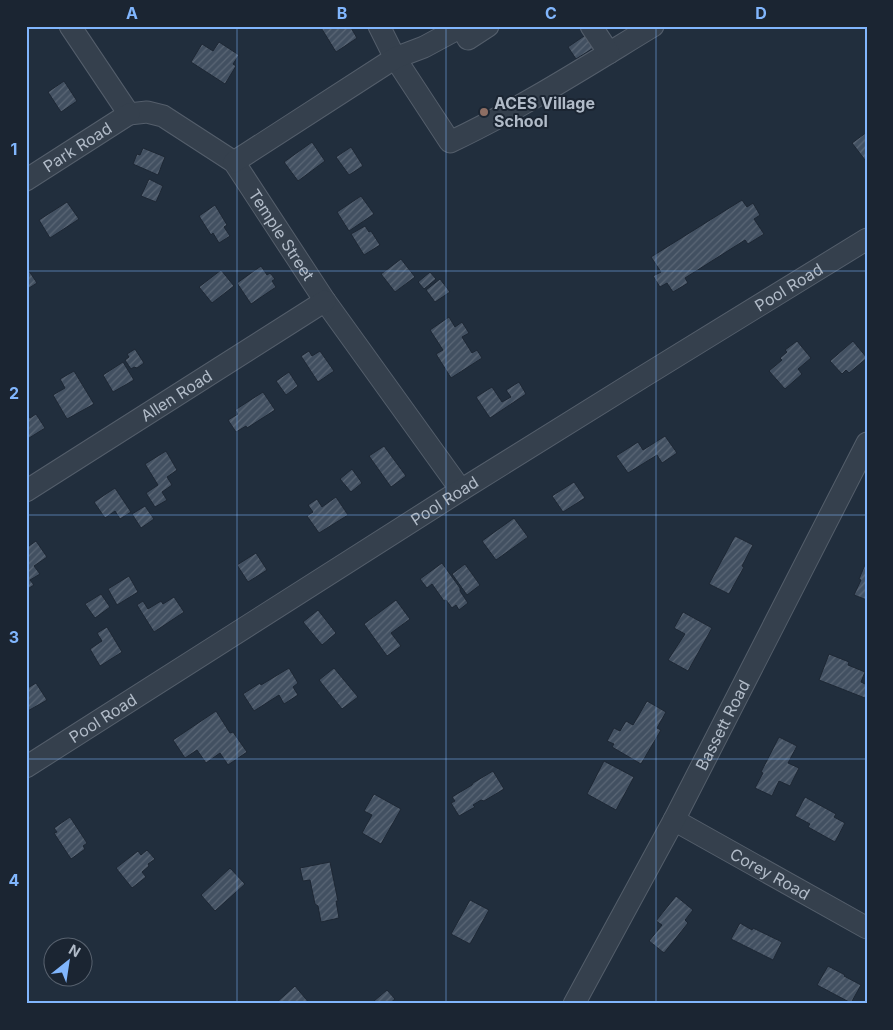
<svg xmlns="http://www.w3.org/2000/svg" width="893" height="1030" font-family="Inter,sans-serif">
  <defs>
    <pattern id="building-hatch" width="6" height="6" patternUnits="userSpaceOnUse" patternTransform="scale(1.25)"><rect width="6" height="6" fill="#425061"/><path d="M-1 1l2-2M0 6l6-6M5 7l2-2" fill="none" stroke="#5b6776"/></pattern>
  </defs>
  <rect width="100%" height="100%" fill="#212e3d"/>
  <g fill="url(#building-hatch)" stroke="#1d2734">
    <path d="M320 26H350L357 38 336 52Z"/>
    <path d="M587 34 595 47 576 59 568 47Z"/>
    <path d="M219 42 239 55 233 64 236 66 225 84 191 62 202 44 213 51Z"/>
    <path d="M64 81 77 101 61 112 48 92Z"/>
    <path d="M867 132V158L865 160 852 143Z"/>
    <path d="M312 142 325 161 298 181 284 162Z"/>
    <path d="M351 147 363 166 349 175 336 157Z"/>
    <path d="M143 148 165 157 158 175 133 164 137 154 140 155Z"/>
    <path d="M149 179 163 186 156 202 141 196Z"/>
    <path d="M361 196 374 214 349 231 337 212Z"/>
    <path d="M742 200 747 207 753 203 760 215 754 219 764 234 748 244 745 240 685 278 688 283 673 292 667 283 660 287 653 276 661 272 651 257Z"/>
    <path d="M67 202 79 219 50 238 39 220Z"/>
    <path d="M215 205 227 225 224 227 230 236 219 243 213 233 211 235 199 216Z"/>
    <path d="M365 226 369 232 371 231 380 245 364 255 351 234Z"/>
    <path d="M401 259 415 277 395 292 381 274Z"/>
    <path d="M261 266 267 275 270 273 275 279 272 281 276 287 251 304 237 283Z"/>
    <path d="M27 268 37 283 26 290V269Z"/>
    <path d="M221 270 234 286 212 303 199 287Z"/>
    <path d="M430 272 436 279 424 289 418 282Z"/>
    <path d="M440 279 450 292 435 302 426 290Z"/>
    <path d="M449 317 455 327 462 322 469 333 462 337 472 353 477 350 482 358 451 378 436 354 443 350 430 330Z"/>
    <path d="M797 341 811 358 798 369 802 374 785 389 769 371 782 360 780 358 787 352 785 350Z"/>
    <path d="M853 341 867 358 849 373 846 370 842 374 830 361Z"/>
    <path d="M135 349 144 363 137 368 134 367 131 369 125 360 129 357 127 354Z"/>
    <path d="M309 351 312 356 320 351 334 371 318 382 301 356Z"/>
    <path d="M123 362 134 380 113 392 103 375Z"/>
    <path d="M74 371 94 404 67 419 53 395 65 388 60 379Z"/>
    <path d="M289 372 298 386 286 395 276 381Z"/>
    <path d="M519 382 526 394 490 418 476 397 492 387 502 402 511 397 506 390Z"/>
    <path d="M263 392 275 410 247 428 246 426 236 432 228 420 238 414 235 410Z"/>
    <path d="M26 412 30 418 36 414 45 428 26 440Z"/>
    <path d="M665 436 677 453 662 463 657 455 628 473 616 456 638 442 643 450Z"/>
    <path d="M384 446 406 476 391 487 369 456Z"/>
    <path d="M166 451 177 470 167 477 172 485 162 492 167 500 155 507 146 493 158 485 145 464Z"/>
    <path d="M352 469 362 483 351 492 340 479Z"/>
    <path d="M574 482 585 498 563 512 552 496Z"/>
    <path d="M115 488 131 512 120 519 115 511 105 518 94 502Z"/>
    <path d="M336 497 348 515 319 533 307 516 313 512 308 505 317 499 322 507Z"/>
    <path d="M145 506 154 519 141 528 132 514Z"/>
    <path d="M514 518 528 537 496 560 482 541Z"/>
    <path d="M735 536 753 545 742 566 744 567 729 594 709 584Z"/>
    <path d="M36 541 47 557 34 566 40 574 30 580 34 585 26 590V548Z"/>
    <path d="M256 553 267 570 248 582 237 565Z"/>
    <path d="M867 560V600L854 595 861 580 859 579Z"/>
    <path d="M442 563 460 588V591L468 603 459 610 456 605 452 608 446 600 444 601 432 584 427 588 420 579Z"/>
    <path d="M465 564 480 585 467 595 452 574Z"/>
    <path d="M129 576 138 592 117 605 108 589Z"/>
    <path d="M101 594 110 607 95 618 85 604Z"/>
    <path d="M174 597 184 612 154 632 137 605 143 601 148 609 161 601 163 604Z"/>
    <path d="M396 600 410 619 391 633 401 646 387 656 364 624Z"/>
    <path d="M318 610 336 633 322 645 303 622Z"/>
    <path d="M683 612 712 628 688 671 668 660 685 634 674 628Z"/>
    <path d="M107 627 122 652 100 666 90 649 102 641 97 633Z"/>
    <path d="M829 654 849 662 848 665 865 672 861 682 867 685V694L865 698 819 680Z"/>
    <path d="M289 668 298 683 293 687 298 695 284 704 279 695 254 711 243 694 260 683 261 685Z"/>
    <path d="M334 668 358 697 342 709 319 680Z"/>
    <path d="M36 683 47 700 26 712V689Z"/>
    <path d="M647 701 666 712 657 728 661 730 641 764 612 747 614 744 607 741 614 728 620 731 626 721 633 725Z"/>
    <path d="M216 711 230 733 233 732 247 752 228 765 220 753 206 763 197 750 185 758 173 740Z"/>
    <path d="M779 737 797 746 788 763 799 768 790 786 779 781 772 796 755 788 763 773 761 772Z"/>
    <path d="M604 761 634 777 616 810 587 794Z"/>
    <path d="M493 771 504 789 484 801 481 800 473 805 475 807 459 816 451 803 455 801 452 797 472 785 473 783Z"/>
    <path d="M374 794 401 809 381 844 362 833 372 815 364 811Z"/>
    <path d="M805 797 836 814 834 817 845 823 835 842 808 827 810 824 795 816Z"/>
    <path d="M70 817 87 843 83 846 85 849 71 859 54 833 57 832 54 828Z"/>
    <path d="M147 850 155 859 148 864 149 866 142 872 146 877 132 888 116 868 138 851 141 855Z"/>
    <path d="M330 862 338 901H336L339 918 321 922 318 906 315 904 310 880 303 881 300 868Z"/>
    <path d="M230 868 245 884 215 911 201 895Z"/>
    <path d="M676 896 693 910 685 920 688 923 664 953 649 941 662 925 656 921Z"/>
    <path d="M470 900 489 910 470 944 451 934Z"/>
    <path d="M740 923 752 930 753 928 782 942 773 960 731 939Z"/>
    <path d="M828 966 845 975 844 976 861 985 851 1003 817 985Z"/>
    <path d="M295 986 310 1004H276V1003Z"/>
    <path d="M387 990 395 999 389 1004H376L374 1001Z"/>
  </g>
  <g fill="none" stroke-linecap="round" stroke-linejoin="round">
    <defs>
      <g id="minor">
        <path id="s1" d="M70 26 129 114 147 112 163 116 234 162 325 301 461 490"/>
        <path d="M379 26 395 58 450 142C520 109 587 66 653 26"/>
        <path d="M591 26 609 53"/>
        <path d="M234 162 395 58 424 47 461 27 468 39 488 26"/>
        <path id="s2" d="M26 180 129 114"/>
        <path id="s3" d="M26 491 325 301"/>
        <path id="s4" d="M26 767 461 490 641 378 867 239"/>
        <path id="s5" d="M674 820 867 928"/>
        <path id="s6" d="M574 1004 674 820 867 443"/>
      </g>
    </defs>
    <use href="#minor" stroke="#545e6b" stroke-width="23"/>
    <use href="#minor" stroke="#35404d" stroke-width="21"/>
  </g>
  <path fill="none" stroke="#81b6fd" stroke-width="1" stroke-opacity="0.55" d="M237 26V1004M446 26V1004M656 26V1004M26 271H867M26 515H867M26 759H867"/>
  <circle fill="#8d6e63" stroke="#1b2532" stroke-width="2" cx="484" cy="112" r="5"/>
  <g text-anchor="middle" stroke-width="4" stroke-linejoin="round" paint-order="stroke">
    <g font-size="16" font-weight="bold" fill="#b1bbc8" stroke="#1b2532" text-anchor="start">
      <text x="494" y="109">ACES Village<tspan x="494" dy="18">School</tspan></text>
    </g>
    <g font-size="16" fill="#b1bbc8" stroke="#1b2532">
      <text dy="6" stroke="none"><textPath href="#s2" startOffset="61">Park Road</textPath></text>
      <text dy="6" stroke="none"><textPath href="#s1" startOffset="312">Temple Street</textPath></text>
      <text dy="6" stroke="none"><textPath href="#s4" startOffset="901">Pool Road</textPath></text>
      <text dy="6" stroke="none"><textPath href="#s3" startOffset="178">Allen Road</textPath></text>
      <text dy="6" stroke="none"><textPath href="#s4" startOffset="496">Pool Road</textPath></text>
      <text dy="6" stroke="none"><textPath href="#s4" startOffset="91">Pool Road</textPath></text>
      <text dy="6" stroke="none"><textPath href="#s6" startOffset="316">Bassett Road</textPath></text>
      <text dy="6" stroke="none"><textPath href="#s5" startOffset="110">Corey Road</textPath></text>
    </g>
  </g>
  <rect width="893" height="1030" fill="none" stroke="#1b2532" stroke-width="55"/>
  <g transform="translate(68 962) rotate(30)"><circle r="24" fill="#1b2532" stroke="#57616e"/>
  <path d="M0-4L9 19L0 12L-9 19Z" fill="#81b6fd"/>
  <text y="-8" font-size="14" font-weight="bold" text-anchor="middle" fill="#b1bbc8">N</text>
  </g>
  <rect x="28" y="28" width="838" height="974" fill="none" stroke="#81b6fd" stroke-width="2"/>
  <g font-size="16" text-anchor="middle" font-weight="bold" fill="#81b6fd">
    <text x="132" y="19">A</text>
    <text x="342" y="19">B</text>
    <text x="551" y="19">C</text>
    <text x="761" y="19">D</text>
    <text x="14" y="155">1</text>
    <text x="14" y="399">2</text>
    <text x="14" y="643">3</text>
    <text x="14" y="886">4</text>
  </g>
</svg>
